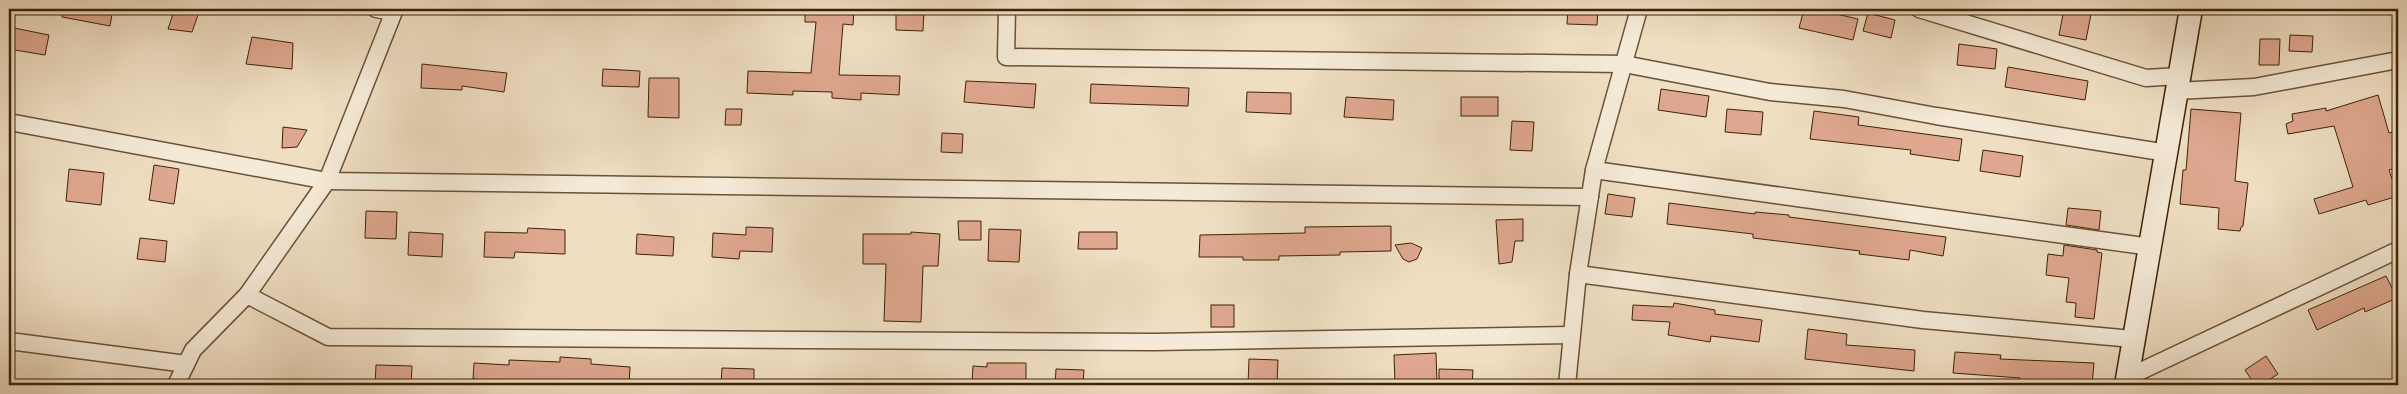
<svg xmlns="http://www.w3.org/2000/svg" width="2407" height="394" font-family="'Gentium Book Plus',serif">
  <rect width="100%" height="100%" fill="#efdec2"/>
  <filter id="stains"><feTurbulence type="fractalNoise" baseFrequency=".004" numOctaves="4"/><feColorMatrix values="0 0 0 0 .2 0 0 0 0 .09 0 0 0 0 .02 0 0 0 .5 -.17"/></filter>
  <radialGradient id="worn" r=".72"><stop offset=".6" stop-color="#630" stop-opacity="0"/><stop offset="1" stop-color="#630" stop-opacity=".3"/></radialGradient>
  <g fill="#dfa78f" stroke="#3e2306">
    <path d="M63 9H113L110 26 62 17Z"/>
    <path d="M805 9H854L853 25 843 24 839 75 900 76 899 95 861 93V100L832 98V92L793 91V95L747 93 748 71 811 73 816 22H805Z"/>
    <path d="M896 9H924L923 31 896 30Z"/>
    <path d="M1568 9H1598L1597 25 1567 24Z"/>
    <path d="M1804 9H1815L1858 19 1853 40 1799 28Z"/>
    <path d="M2064 9 2091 14 2086 40 2059 35Z"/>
    <path d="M174 11 199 12 192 32 168 29Z"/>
    <path d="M1868 13 1895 20 1891 38 1863 31Z"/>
    <path d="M9 27 49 35 45 55 9 49Z"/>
    <path d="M2290 35 2313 36 2312 52 2289 51Z"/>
    <path d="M252 37 293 43 292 69 246 64Z"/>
    <path d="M2260 39H2280L2279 65H2259Z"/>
    <path d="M1959 44 1997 49 1995 69 1957 65Z"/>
    <path d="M422 64 507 73 504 92 462 86V90L421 88Z"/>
    <path d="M2008 67 2088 81 2085 100 2005 87Z"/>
    <path d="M603 69 640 71 639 87 602 86Z"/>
    <path d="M649 78H679V118L648 117Z"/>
    <path d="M966 81 1036 84 1034 108 964 102Z"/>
    <path d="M1091 84 1189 88 1188 106 1090 103Z"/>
    <path d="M1661 89 1709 96 1706 117 1658 110Z"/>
    <path d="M1247 92 1291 93V114L1246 112Z"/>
    <path d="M2378 95 2389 133 2398 130V167L2389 170 2398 196 2368 205 2366 200 2319 214 2314 199 2353 187 2334 126 2288 134 2286 124 2293 121 2292 114 2326 108V111Z"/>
    <path d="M1346 97 1394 100 1393 120 1344 117Z"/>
    <rect x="1461" y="97" width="37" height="19"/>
    <path d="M726 109H742L741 125H725Z"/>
    <path d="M1727 109 1763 112 1761 135 1725 132Z"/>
    <path d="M2191 109 2241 113 2235 181 2248 183 2243 226 2241 227 2240 231 2218 229 2219 208 2180 204 2183 170H2186Z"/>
    <path d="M1814 111 1859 117 1858 125 1962 139 1959 161 1910 154 1911 150 1810 139Z"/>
    <path d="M1512 121 1534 122 1532 151 1510 150Z"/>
    <path d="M283 127 307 130 297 147 282 148Z"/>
    <path d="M942 133 963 134 962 153 941 152Z"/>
    <path d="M1983 150 2023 156 2020 177 1980 171Z"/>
    <path d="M154 165 179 169 174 204 149 200Z"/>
    <path d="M69 169 104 173 101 205 66 201Z"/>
    <path d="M1608 194 1635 198 1632 217 1605 214Z"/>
    <path d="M1669 203 1755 214V212L1789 215V217L1946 237 1943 256 1910 250 1909 260 1859 254 1860 251 1753 238V234L1667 224Z"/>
    <path d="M2068 208 2101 211 2099 230 2066 225Z"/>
    <path d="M366 211 397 212 396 239 365 238Z"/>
    <path d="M1523 219V241H1515L1512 262 1499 264 1496 220Z"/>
    <path d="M958 221H981V240H959Z"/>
    <path d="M1391 226V251L1340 252V255L1279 256V260H1243V257H1199L1200 235 1305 233V227Z"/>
    <path d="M746 227 773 228 772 252 740 251 739 259 712 257 713 233 746 235Z"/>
    <path d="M528 228 565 230V254L515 252 514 258 484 257 485 232 527 233Z"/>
    <path d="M989 229 1021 230 1019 262 988 261Z"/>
    <path d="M409 232 443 234 442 257 408 255Z"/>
    <path d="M911 232 940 234 938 266H923L921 322 884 321 886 264H863V234H911Z"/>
    <path d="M1079 232H1117V249H1078Z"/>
    <path d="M637 234 674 237 673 256 636 254Z"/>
    <path d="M140 238 167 241 165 262 137 259Z"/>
    <path d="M1411 243 1422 248 1417 259 1409 262 1403 259 1395 245Z"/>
    <path d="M2064 245 2097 250V252L2102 253 2094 319 2075 317 2076 303 2066 302 2069 278 2046 275 2048 254 2063 256Z"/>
    <path d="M2386 276 2397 298 2365 312 2364 308 2317 330 2308 310Z"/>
    <path d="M1674 303 1715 310V314L1762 320 1759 342 1711 336 1710 342 1668 335 1670 322 1632 320 1633 305 1673 307Z"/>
    <rect x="1211" y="305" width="23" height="22"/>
    <path d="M1808 329 1847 334 1846 345 1915 350 1914 371 1805 359Z"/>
    <path d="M1955 352 2001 355 2000 359 2094 363 2092 385 2020 383V378L1953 373Z"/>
    <path d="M1436 353 1437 383 1395 384 1394 355Z"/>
    <path d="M2266 356 2278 374 2261 385H2255L2245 370Z"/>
    <path d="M560 357 591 359V364L630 367 629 385 534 383V385H508V382L473 379 474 363 509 365V360L560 362Z"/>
    <path d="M1249 359 1278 360 1277 385H1248Z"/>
    <path d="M987 363H1026V383L972 382 973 366 987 367Z"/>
    <path d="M376 365 412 366 411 385H375Z"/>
    <path d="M722 368 754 369V385H721Z"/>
    <path d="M1056 369 1084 370 1083 385H1055Z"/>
    <path d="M1439 369 1473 370 1472 385H1439Z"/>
  </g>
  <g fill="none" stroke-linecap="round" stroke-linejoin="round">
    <defs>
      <g id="street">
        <path d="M376 9 393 12"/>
        <path d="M1007 9 1006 57 1624 64 1770 92 1844 99 1936 116 2167 153"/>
        <path d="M1919 9 2146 78 2179 76"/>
        <path d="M2176 91 2254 87 2398 60"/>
        <path d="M9 122 327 181 1590 197"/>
        <path d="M1594 170 2151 247"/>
        <path d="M1578 274 1923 320 2133 339"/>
        <path d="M247 295 328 337 1154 342 1571 335"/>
        <path d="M9 341 186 364"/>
        <path d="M2126 378 2398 250"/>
        <path d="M176 385 193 350 247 295 327 181 395 9"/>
        <path d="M1567 385 1578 274 1594 170 1639 9"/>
      </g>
      <path id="secondary" d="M2126 385 2191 9"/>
    </defs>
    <use href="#street" stroke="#6a5235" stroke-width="19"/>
    <use href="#secondary" stroke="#3e2306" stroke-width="25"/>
    <use href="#street" stroke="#f5ead7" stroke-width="16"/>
    <use href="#secondary" stroke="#f5ead7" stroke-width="22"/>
  </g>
  <rect width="2407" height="394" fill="none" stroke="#efdec2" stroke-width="30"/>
  <rect x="10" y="10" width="2387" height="374" fill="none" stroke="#3e2306" stroke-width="2.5"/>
  <rect x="15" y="15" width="2377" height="364" fill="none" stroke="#3e2306"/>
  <rect width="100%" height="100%" filter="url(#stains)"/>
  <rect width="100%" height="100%" fill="url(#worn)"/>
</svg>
